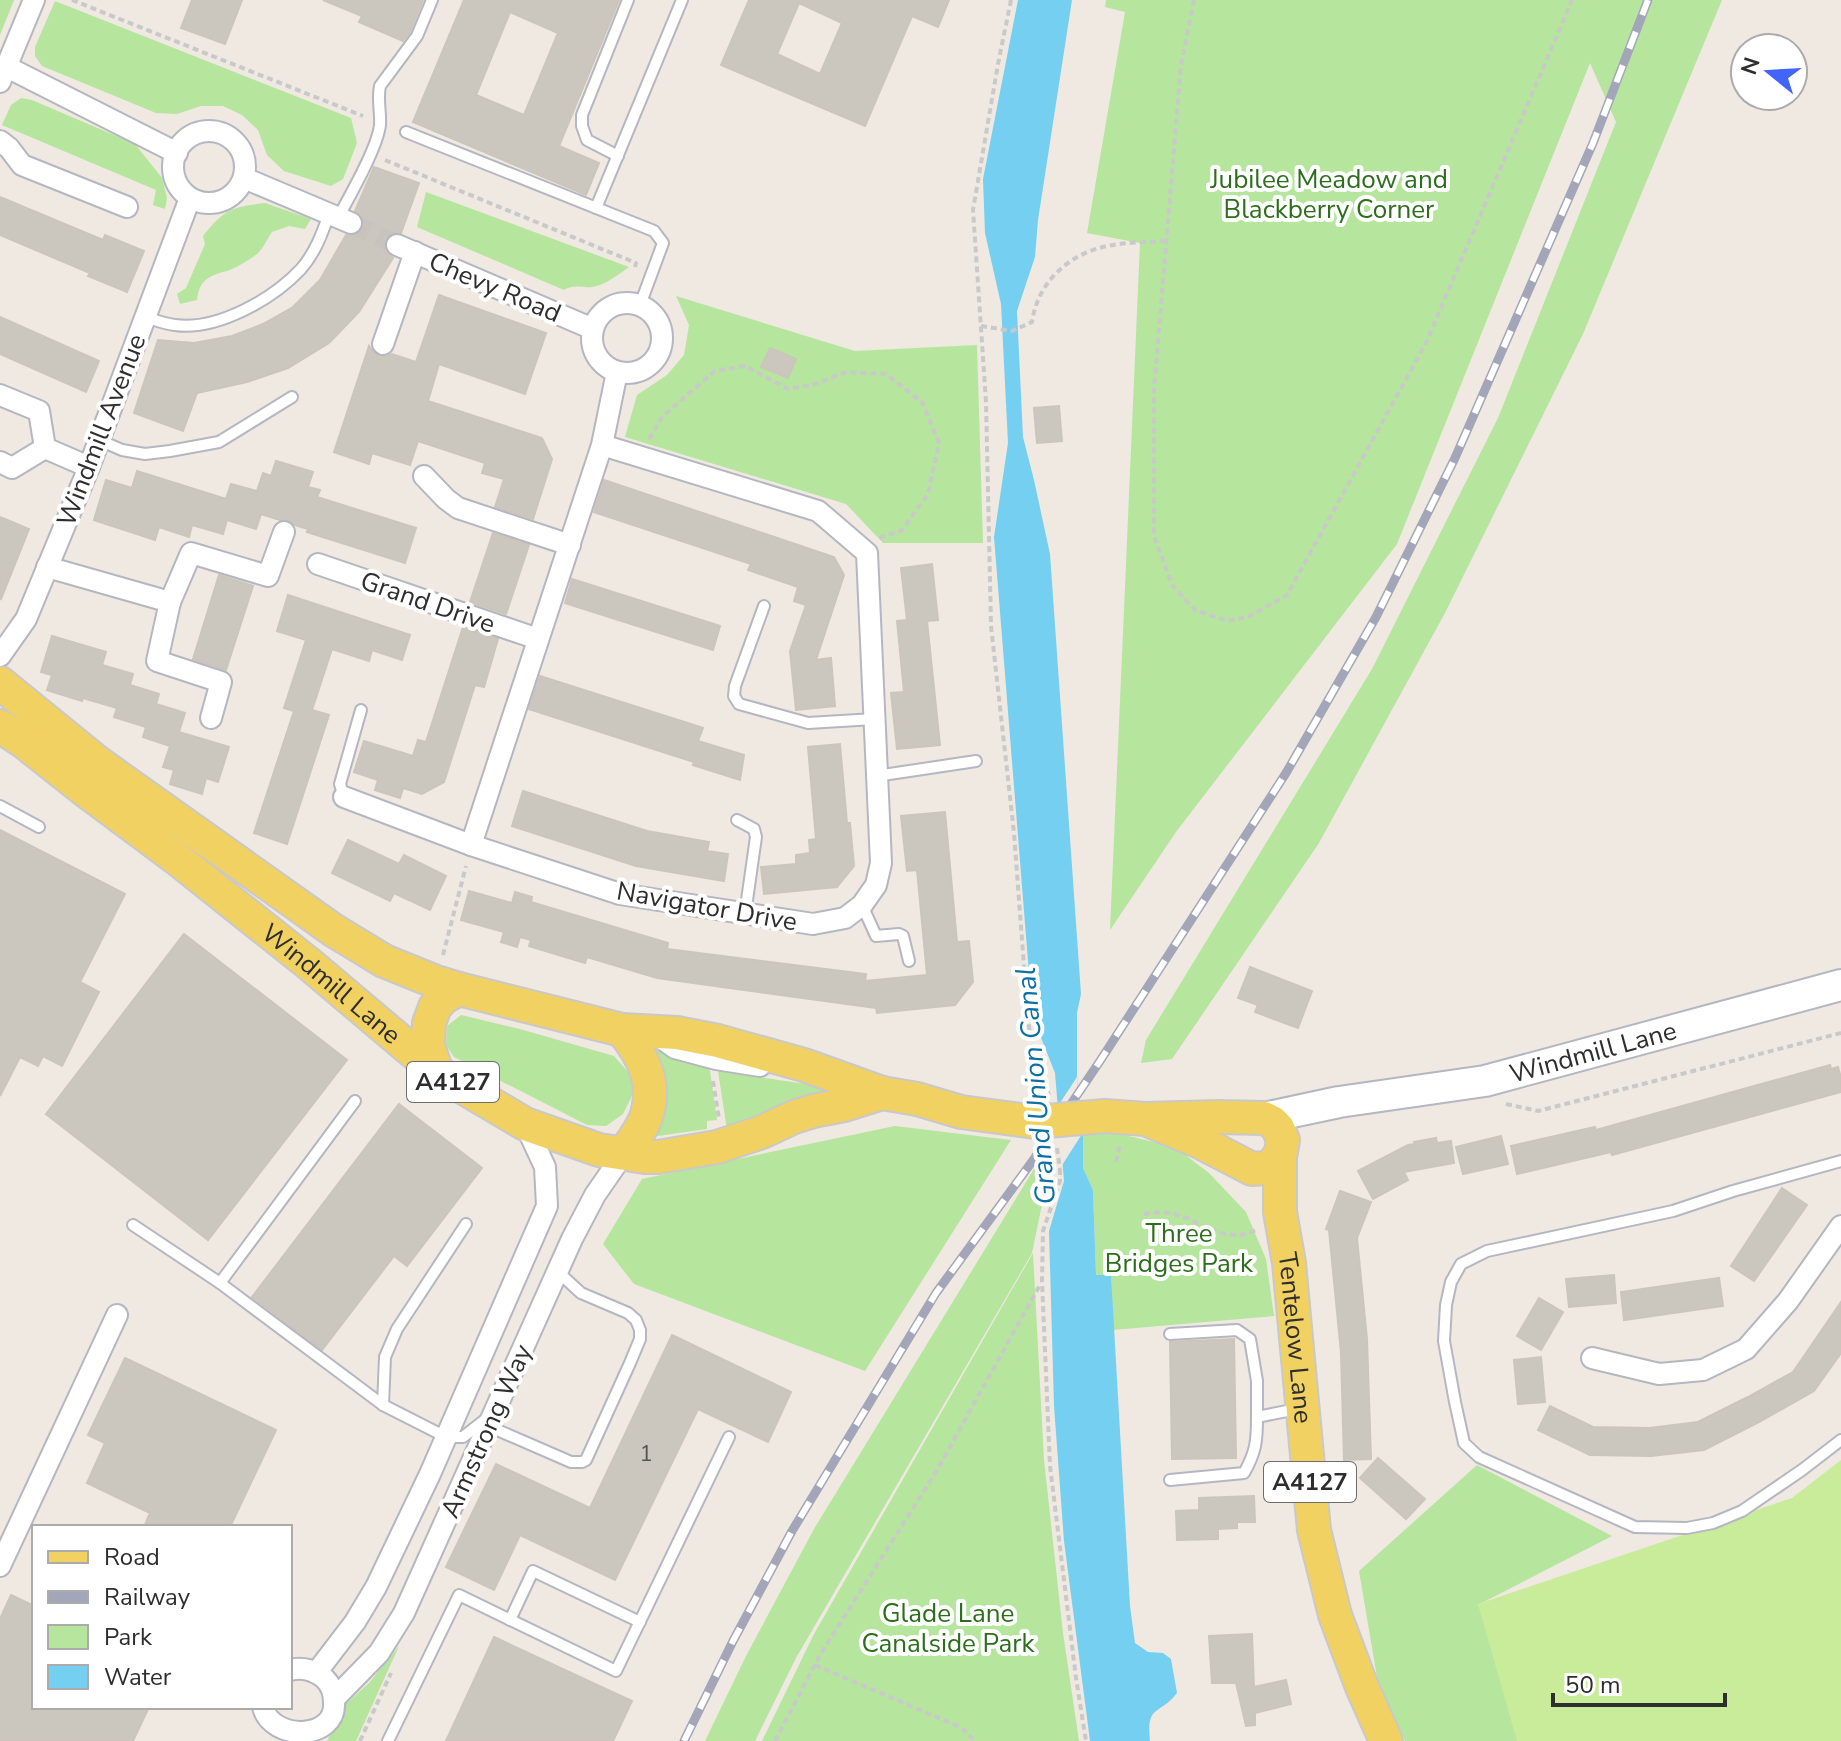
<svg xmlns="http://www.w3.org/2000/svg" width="1841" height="1741" font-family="'Nunito Sans',sans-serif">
  <rect width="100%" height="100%" fill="#efe9e1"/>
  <g fill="#b6e59e">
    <path d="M0 0H14L0 35Z"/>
    <path d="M1106 0H1722L1583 334 1445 613 1319 843 1172 1059 1141 1063 1146 1040 1372 669 1498 418 1616 122 1590 63 1397 544 1176 832 1110 930 1140 243 1087 233 1125 12 1105 7Z"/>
    <path d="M55 1 351 118 357 143 343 179 331 186 284 171 267 155 258 130 242 115 223 106H201L177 114 156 113 42 66 35 56V47Z"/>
    <path d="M21 98 32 100 135 144 162 178 167 198 165 209 153 205 156 190 2 125 11 105Z"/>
    <path d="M426 192 629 267C618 275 605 285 592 287 581 288 574 284 564 290L417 227Z"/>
    <path d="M265 203 311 219 305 229 289 226 272 232C267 239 263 249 257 254 249 260 236 268 227 271 210 275 199 280 197 300L180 304 177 294 186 288 205 244 203 236C224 209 232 207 265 203Z"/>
    <path d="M676 296 855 351 977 345 983 543H883L846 504 625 437 637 395 667 375 684 355 689 325Z"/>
    <path d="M461 1015 520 1029 614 1056 630 1074 633 1094 623 1114 606 1126 587 1125 454 1057 446 1045 447 1026Z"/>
    <path d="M656 1050 709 1064 717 1120 707 1121V1129L651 1137C668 1103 670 1086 656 1050Z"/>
    <path d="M718 1071 839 1089 842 1093 776 1108 727 1130Z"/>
    <path d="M895 1126 1011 1140 865 1371 634 1284 603 1244 642 1179Z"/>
    <path d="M1083 1134H1120L1175 1147 1209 1173 1246 1212 1266 1259 1274 1316 1113 1330 1111 1276 1096 1275 1093 1190 1083 1168Z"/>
    <path d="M1045 1151 1046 1185 1032 1253 796 1658 755 1741H705L746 1656 814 1529Z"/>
    <path d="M1033 1253 1044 1460 1063 1633 1079 1741H762L814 1634Z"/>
    <path d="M1477 1465 1612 1536 1478 1605 1558 1727 1564 1741H1405L1378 1683 1359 1571Z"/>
    <path d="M399 1646 356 1741H328L331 1722 337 1712 369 1683Z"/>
  </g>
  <path fill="#c9ec9a" d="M1841 1460V1741H1517L1478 1604 1792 1498Z"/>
  <path fill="#75cff0" d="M1018 0H1072L1038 220 1035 257 1017 311 1023 437 1034 480 1050 554 1081 994 1077 1013V1077L1083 1134V1168L1093 1190 1096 1275H1111L1130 1606 1135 1643 1148 1652 1163 1653 1171 1659 1177 1693C1159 1716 1146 1704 1150 1741H1090L1064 1541 1054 1406 1049 1231 1064 1181 1055 1073 1040 1035 1030 986 994 537 1008 443 1001 304 985 233 983 179Z"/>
  <path fill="#efe9e1" d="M1077 1077 1082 1134 1059 1170 1054 1107 1058 1106Z"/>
  <g fill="#cbc7bf" stroke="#cbc5ba" stroke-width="2" fill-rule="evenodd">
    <path d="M192 0H242L225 44 181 28Z"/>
    <path d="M323 0H423L410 32 403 41 359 22 362 16Z"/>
    <path d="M464 0H619L559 146 599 163 586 195 413 122ZM510 12 558 33 524 115 476 95Z"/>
    <path d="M749 0H949L938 27 912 16 865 126 721 65ZM799 3 842 23 820 74 777 54Z"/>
    <path d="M374 167 419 183 401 233 390 234 385 241 386 252 393 258 359 312 329 343 288 368 247 382 197 393 183 431 134 413 158 340 194 343 232 336 263 324 293 307 320 280 346 235 353 236 363 229 364 221 361 215 355 211Z"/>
    <path d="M0 197 103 240 105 235 144 251 127 292 88 276 90 273 0 235Z"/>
    <path d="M439 295 546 333 525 394 439 364 428 401 542 438 552 459 533 519 495 507 504 479 482 473 485 463 418 441 410 465 372 453 369 464 334 452 369 346 374 353 380 356 386 357 392 354 416 362Z"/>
    <path d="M0 317 99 361 86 392 0 354Z"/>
    <path d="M770 348 796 359 788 378 761 367Z"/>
    <path d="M1059 406 1062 441 1037 443 1034 408Z"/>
    <path d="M276 461 313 472 308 487 320 490 317 497 416 528 405 563 307 532 308 529 295 525 288 520H280L261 514 256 529 227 520 223 534 192 525 189 537 159 527 155 540 94 520 106 480 132 488 137 471 226 499 231 484 257 491 263 473 271 476Z"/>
    <path d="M604 480 834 557 844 575 816 660 831 658 835 706 796 710 790 651 806 605 794 601 798 587 748 570 751 564 594 512Z"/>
    <path d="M0 517 29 529 1 599 0 598Z"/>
    <path d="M493 533 529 545 506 614 470 602Z"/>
    <path d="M932 564 938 620 927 621 940 745 897 749 891 693 904 692 897 621 907 620 901 568Z"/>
    <path d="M219 575 253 586 226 670 193 659Z"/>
    <path d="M572 579 720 626 713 650 565 603Z"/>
    <path d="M288 595 410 635 402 660 372 650 369 661 332 649 312 710 329 715 287 844 254 833 294 711 284 708 306 640 277 631Z"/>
    <path d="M463 627 498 639 484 687 475 685 444 782 422 794 403 788 400 798 375 790 378 780 354 772 364 741 413 756 418 740 426 742Z"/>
    <path d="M52 636 106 652 102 665 133 674 130 685 159 694 156 704 185 713 179 732 229 747 218 782 206 778 202 794 170 784 174 770 163 767 170 746 143 737 146 727 114 717 117 708 83 698 82 701 47 690 52 675 41 672Z"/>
    <path d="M540 676 703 728 698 741 744 755 740 780 693 765 694 762 529 709Z"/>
    <path d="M840 744 847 823H850L854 866 837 887 764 894 761 867 796 864V855L810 853 809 840 816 839 808 747Z"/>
    <path d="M523 791 647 831 709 842 707 851 728 854 724 881 636 866 512 826Z"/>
    <path d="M945 812 957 942 969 941 973 982 955 1005 877 1013 876 1008 657 978 587 957 585 963 529 946 531 940 520 937 517 947 501 942 504 932 461 920 469 891 512 903 515 892 532 897 531 902 668 943 667 949 866 974 865 981 927 975 917 870 907 871 901 816Z"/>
    <path d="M0 830 125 894 80 982 99 992 62 1066 43 1056 38 1066 20 1057 0 1096Z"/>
    <path d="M348 840 399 864 404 855 446 876 430 910 394 893 390 901 332 873Z"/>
    <path d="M184 934 347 1060 208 1240 46 1114Z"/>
    <path d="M1250 967 1312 991 1298 1028 1255 1012 1258 1005 1238 998Z"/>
    <path d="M1830 1065 1831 1069 1838 1067 1841 1078V1092L1612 1155 1611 1152 1517 1174 1511 1146 1595 1127 1596 1130Z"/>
    <path d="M399 1104 482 1168 407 1266 394 1256 322 1350 252 1297Z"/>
    <path d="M1501 1136 1508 1164 1463 1174 1456 1147Z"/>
    <path d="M1436 1138 1437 1143 1451 1141 1454 1163 1404 1172 1408 1180 1373 1199 1358 1171 1408 1145 1415 1144 1414 1142Z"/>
    <path d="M1782 1188 1807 1205 1754 1281 1731 1266Z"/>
    <path d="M1340 1191 1371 1202 1357 1238 1367 1339 1371 1459 1344 1460 1341 1353 1329 1230 1326 1229Z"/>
    <path d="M1614 1275 1616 1303 1569 1307 1566 1279Z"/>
    <path d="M1719 1278 1723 1306 1624 1320 1621 1292Z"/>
    <path d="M1539 1298 1563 1312 1541 1350 1517 1336Z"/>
    <path d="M1841 1302V1353L1814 1391 1759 1422 1704 1450 1651 1456 1590 1455 1538 1430 1550 1406 1593 1427 1650 1428 1698 1422 1748 1397 1793 1372Z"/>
    <path d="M672 1335 791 1392 768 1442 698 1409 615 1580 520 1535 494 1590 446 1567 496 1464 590 1508Z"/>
    <path d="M1234 1339 1236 1458 1172 1459 1170 1342Z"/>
    <path d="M1541 1357 1545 1402 1518 1404 1514 1360Z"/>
    <path d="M125 1358 276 1430 230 1527H144L150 1513 87 1483 105 1443 88 1435Z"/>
    <path d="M1378 1458 1425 1499 1406 1519 1360 1478Z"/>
    <path d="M1254 1496 1255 1522H1237V1528L1218 1529V1539L1177 1540 1176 1511 1199 1510V1498Z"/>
    <path d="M11 1595 34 1606V1707H149L133 1741H0V1619Z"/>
    <path d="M1252 1634 1254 1687 1286 1680 1291 1704 1255 1713V1725L1246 1726 1236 1683H1212L1209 1636Z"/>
    <path d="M494 1637 632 1701 613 1741H446Z"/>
  </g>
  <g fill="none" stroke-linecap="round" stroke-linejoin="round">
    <path stroke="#c8c4bd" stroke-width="20" stroke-dasharray="20 10" stroke-linecap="butt" d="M351 223 397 245"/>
    <defs>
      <g id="service">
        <path d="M406 132 654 231 663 243 640 305"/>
        <path d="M618 156 587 140 582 126V115L628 0"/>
        <path d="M596 208 682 0"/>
        <path d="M338 218C350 195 377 149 380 125 381 112 377 100 380 86L417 36 432 0"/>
        <path d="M145 317C155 320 165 324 175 325 217 331 273 299 301 269 315 253 322 234 329 214"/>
        <path d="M99 440 122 450 145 454 170 451 219 442 292 397"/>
        <path d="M764 606 735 686 734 696 739 704 808 723 874 719"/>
        <path d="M876 776 976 761"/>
        <path d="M344 797 340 784 361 710"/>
        <path d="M0 806 39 827"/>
        <path d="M737 820 754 829 756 837 745 914"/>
        <path d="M862 905 876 936 899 934 903 936 909 961"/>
        <path d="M1841 1161 1733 1191 1673 1211 1487 1251 1461 1264 1451 1282 1446 1305 1444 1341 1455 1402 1464 1443 1479 1457 1635 1527 1687 1528 1713 1523 1742 1511 1802 1470 1841 1440"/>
        <path d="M133 1225 220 1283 383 1405 446 1437H463L486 1419"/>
        <path d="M220 1283 355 1101"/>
        <path d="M1170 1334 1237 1330 1250 1339 1257 1381V1417"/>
        <path d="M383 1405 385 1357 397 1329 466 1224"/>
        <path d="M488 1426 571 1462H582L586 1460 630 1363 640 1339V1330L636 1320 628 1313 581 1293 557 1271"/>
        <path d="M1170 1480 1244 1473C1256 1452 1257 1441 1257 1417L1297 1409"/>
        <path d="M510 1620 533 1571 640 1622"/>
        <path d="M388 1741 459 1595 616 1671 729 1437"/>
      </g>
      <g id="minor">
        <path d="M7 67 177 153"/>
        <path d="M0 82 34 0"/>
        <circle cx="209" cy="167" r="36"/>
        <path d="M0 141 9 148 22 165 127 207"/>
        <path d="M244 178 351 223"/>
        <path d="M397 245 593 329"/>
        <circle cx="627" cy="338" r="35"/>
        <path d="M383 344 415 252"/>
        <path d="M0 395 39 411 45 448"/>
        <path d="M602 445 818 511 867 553 881 863 876 885 862 905 845 918 813 924 620 894 471 845 602 445 617 372"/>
        <path d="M45 448 89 467"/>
        <path d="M0 462 12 468 45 448"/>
        <path d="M424 476 446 499 458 508 570 545"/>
        <path d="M318 564 538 639"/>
        <path d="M47 567 170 602 191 553 268 576 284 532"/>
        <path d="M170 602 157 661 221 682 211 718"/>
        <path d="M0 656 26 619 89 467 190 198"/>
        <path d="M344 797 471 845"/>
        <path d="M658 1036 675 1048 716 1059 760 1066"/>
        <path d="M1592 1358 1659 1374 1703 1370 1746 1349 1788 1301 1841 1226"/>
        <path d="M0 1566 117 1315"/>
        <path d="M316 1673 355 1622 376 1587 430 1474 547 1206 545 1167 525 1124"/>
        <path d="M334 1699 379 1653 404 1613 572 1239 595 1195 624 1153"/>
        <path d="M263 1707C271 1741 337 1741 334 1702 334 1694 331 1685 325 1679 316 1670 302 1667 290 1670"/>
      </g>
      <g id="secondary">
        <path id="s1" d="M1264 1118 1339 1102 1485 1081 1841 985"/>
      </g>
      <g id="primary">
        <path d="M0 683 97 762 333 930 384 961 436 982 459 989 622 1030 677 1033 718 1041 804 1065 882 1093 917 1099 961 1112 1035 1122"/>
        <path id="s2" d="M0 726 24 742 82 788 176 858 308 963 437 1072 525 1124 599 1150 645 1157H658L717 1147 762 1132 794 1117 813 1111 844 1105 882 1093"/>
        <path d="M622 1030C644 1057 658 1085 645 1120 640 1132 631 1143 624 1153"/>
        <path d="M437 1072 428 1046 429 1023 435 1007 444 997 459 989"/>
        <path d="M1105 1116 1145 1119 1218 1117 1264 1118 1272 1122 1278 1128 1283 1140 1281 1152 1277 1159 1271 1166 1265 1168 1252 1169 1200 1142 1145 1119"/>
        <path id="s3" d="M1280 1155V1212L1289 1263 1314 1530 1335 1615 1362 1687 1386 1741"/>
      </g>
    </defs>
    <use href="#service" stroke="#b4b7c1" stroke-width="14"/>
    <use href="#minor" stroke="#b4b7c1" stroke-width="24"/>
    <use href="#secondary" stroke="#b4b7c1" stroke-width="34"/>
    <use href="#primary" stroke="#c9c9c9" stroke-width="36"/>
    <g stroke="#c9c9c9" stroke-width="4" stroke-dasharray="6 4" stroke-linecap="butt">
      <path d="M72 0 363 116"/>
      <path d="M1011 0 998 64 973 210 986 402 991 626 1014 833 1028 1020 1033 1053 1049 1095"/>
      <path d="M1194 0 1181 65 1154 390V536L1172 585 1195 610 1227 621 1248 617 1287 595 1426 343 1572 0"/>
      <path d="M385 160 636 263 635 267"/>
      <path d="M981 326 1012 331 1032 322C1038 280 1072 251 1113 245 1130 242 1148 242 1164 241"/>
      <path d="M649 439 662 417 715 371 745 366 788 389 815 384 847 372 886 374 922 402 939 443 928 494 902 530 879 538"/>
      <path d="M443 955 466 866"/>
      <path d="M713 1081 719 1119"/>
      <path d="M1506 1104 1538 1111 1841 1033"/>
      <path d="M1116 1162 1120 1145"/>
      <path d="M1060 1169V1181L1043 1231 1042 1281 1050 1466 1076 1678 1086 1741"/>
      <path d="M1144 1214C1153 1213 1161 1211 1170 1213 1201 1219 1222 1246 1256 1230"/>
      <path d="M815 1665 962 1728 975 1741"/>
      <path d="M360 1741 391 1673"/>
      <path d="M775 1741 820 1655 936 1472 1041 1283"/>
    </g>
    <use href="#service" stroke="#fff" stroke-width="10"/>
    <use href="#minor" stroke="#fff" stroke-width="20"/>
    <use href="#secondary" stroke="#fff" stroke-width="30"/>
    <use href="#primary" stroke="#f2d163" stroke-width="32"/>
    <defs>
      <path id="rail" d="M684 1741 733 1641 792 1531 936 1293 1034 1159 1100 1061 1286 773 1376 617 1455 458 1593 143 1648 0"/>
    </defs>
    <use href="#rail" stroke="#a3a6b8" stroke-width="9"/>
    <use href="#rail" stroke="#fff" stroke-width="6" stroke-dasharray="18" stroke-linecap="butt"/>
    <defs>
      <path id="primary-bridge" d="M1035 1122 1105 1116"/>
    </defs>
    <use href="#primary-bridge" stroke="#c9c9c9" stroke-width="36" stroke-linecap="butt"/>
    <path stroke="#c9c9c9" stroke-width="4" stroke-dasharray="6 4" stroke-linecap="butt" d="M1057 1148 1060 1169"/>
    <use href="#primary-bridge" stroke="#f2d163" stroke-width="32"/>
  </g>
  <g text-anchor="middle" stroke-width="8" stroke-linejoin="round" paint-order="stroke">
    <g font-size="22" fill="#555452">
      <text x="646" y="1461">1</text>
    </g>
    <g fill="#fff" stroke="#6d6d6d" stroke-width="2">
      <rect x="407" y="1062" width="92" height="40" rx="6"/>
      <rect x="1264" y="1462" width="92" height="40" rx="6"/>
    </g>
    <g font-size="24" font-weight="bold" fill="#2e2e2e">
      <text x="453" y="1090">A4127</text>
      <text x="1310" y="1490">A4127</text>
    </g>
    <g font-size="26" fill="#2c6e1b" stroke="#fff">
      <text x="1329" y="188">Jubilee Meadow and<tspan x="1329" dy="30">Blackberry Corner</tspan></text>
      <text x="1179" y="1242">Three<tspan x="1179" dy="30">Bridges Park</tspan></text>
      <text x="948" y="1622">Glade Lane<tspan x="948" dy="30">Canalside Park</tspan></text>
    </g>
    <g font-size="26" fill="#2e2e2e" stroke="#fff">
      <text transform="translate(495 287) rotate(23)" y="9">Chevy Road</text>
      <text transform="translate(101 430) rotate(-69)" y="9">Windmill Avenue</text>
      <text transform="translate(428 602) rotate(19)" y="9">Grand Drive</text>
      <text transform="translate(707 906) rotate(10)" y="9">Navigator Drive</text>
      <text dy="9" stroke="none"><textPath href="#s2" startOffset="420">Windmill Lane</textPath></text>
      <text dy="9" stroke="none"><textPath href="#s1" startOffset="336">Windmill Lane</textPath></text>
      <text dy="9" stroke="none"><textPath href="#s3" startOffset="184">Tentelow Lane</textPath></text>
      <text transform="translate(486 1431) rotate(-66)" y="9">Armstrong Way</text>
    </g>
    <g font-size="28" font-style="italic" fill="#0d6fa3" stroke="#fff">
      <text transform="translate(1035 1086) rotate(-95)" y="10">Grand Union Canal</text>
    </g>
  </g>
  <rect x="32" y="1525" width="260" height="184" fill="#ffffff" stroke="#ababab" stroke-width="2"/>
  <rect x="48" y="1551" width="40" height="12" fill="#f2d163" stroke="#ababab" stroke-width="2"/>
  <text x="104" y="1565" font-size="24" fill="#2e2e2e">Road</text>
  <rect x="48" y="1591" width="40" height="12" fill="#a3a6b8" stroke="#ababab" stroke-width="2"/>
  <text x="104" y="1605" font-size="24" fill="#2e2e2e">Railway</text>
  <rect x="48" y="1625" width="40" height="24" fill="#b6e59e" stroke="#ababab" stroke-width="2"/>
  <text x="104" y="1645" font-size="24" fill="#2e2e2e">Park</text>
  <rect x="48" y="1665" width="40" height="24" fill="#75cff0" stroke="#ababab" stroke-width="2"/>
  <text x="104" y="1685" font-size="24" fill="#2e2e2e">Water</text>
  <g transform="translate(1769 72) rotate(288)"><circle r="38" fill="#ffffff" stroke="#ababab" stroke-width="2"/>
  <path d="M0-6L14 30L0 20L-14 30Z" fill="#4264fb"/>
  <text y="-12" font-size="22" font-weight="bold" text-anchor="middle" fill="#2e2e2e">N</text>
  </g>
  <path d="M1553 1693v12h172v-12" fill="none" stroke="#2e2e2e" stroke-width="4"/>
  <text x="1565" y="1693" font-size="24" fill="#2e2e2e" stroke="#ffffff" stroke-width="6" paint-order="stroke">50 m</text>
</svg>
